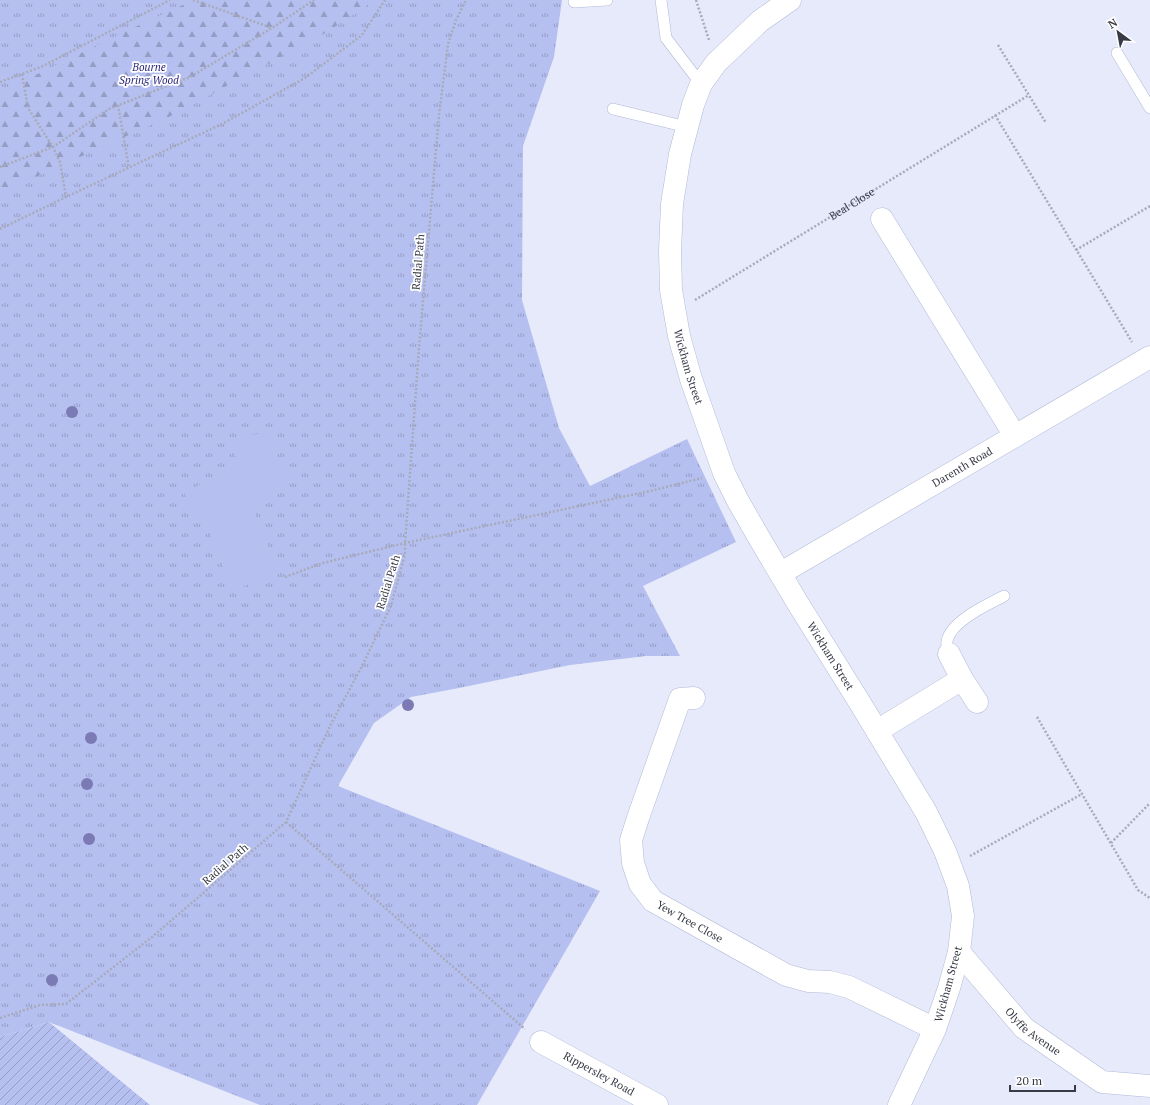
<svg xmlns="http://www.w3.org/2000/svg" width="1150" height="1105" font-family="'PT Serif',serif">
  <defs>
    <pattern id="grass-tufts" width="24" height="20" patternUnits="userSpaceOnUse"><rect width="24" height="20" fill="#b6c0f0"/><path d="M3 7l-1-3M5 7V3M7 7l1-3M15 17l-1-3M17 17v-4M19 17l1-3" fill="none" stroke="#959dc4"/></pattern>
    <pattern id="forest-firs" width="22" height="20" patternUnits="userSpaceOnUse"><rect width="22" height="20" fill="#b6c0f0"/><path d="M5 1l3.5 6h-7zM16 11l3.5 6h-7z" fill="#959dc4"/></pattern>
    <pattern id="garden-furrows" width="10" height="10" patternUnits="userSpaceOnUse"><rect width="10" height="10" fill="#b6c0f0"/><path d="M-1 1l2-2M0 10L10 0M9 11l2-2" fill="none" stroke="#959dc4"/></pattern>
  </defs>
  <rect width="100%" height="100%" fill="#e6eafb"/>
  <path fill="url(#grass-tufts)" d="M0 0H562L554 57 523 146 522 300 559 428 590 486 687 439 736 542 643 586 680 656H646L570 665 459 688 411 697 374 723 338 786 600 891 477 1105H260L49 1022 0 1037Z"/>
  <path fill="url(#forest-firs)" d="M194 0H375L327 32 169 117 0 193V92L135 27Z"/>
  <path fill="url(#garden-furrows)" d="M49 1022 150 1105H0V1037Z"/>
  <path fill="#b6c0f0" d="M267 430 289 484 249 501 279 572 233 591 204 519 196 522 184 492 240 467 230 444Z"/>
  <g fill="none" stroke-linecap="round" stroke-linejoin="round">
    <defs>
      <g id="service">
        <path d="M661 0 666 38 701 84"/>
        <path d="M574 2 607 0"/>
        <path d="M1117 53 1150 108"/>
        <path d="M613 109 687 127"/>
        <path d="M949 654C948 650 946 645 947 641 951 621 987 605 1004 596"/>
      </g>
      <g id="minor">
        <path d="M882 219 1015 436"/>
        <path id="s2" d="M781 573 1150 357"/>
        <path d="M962 679 977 702"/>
        <path id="s3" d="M694 698 680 699 638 818 631 840 633 863 640 884 653 901 786 975 808 981 830 982 849 987 935 1029"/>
        <path d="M877 731 962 679 949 654"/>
        <path id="s4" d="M959 952 1024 1028 1102 1082 1150 1086"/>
        <path id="s5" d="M541 1042 657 1105"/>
      </g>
      <g id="tertiary">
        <path id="s6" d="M790 0 760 21 716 63 701 84 693 105 680 154 672 204 670 251 671 290 679 336 691 379 724 473 738 501 758 536 797 602 860 703 926 812 945 851 958 886 963 916 959 952 949 988 935 1029 899 1105"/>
      </g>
    </defs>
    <use href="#service" stroke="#b2b9d4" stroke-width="12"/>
    <use href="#minor" stroke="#b2b9d4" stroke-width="23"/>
    <use href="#tertiary" stroke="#b2b9d4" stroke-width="23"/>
    <g stroke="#a7aab9" stroke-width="2.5" stroke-dasharray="2 2" stroke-linecap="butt">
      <path d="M193 0 272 28"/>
      <path d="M696 0 709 40"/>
      <path d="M998 45 1046 123"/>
      <path d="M22 74 28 108 53 147 60 162 66 197"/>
      <path d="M0 82 41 67 170 0"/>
      <path d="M118 105 129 168"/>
      <path d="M995 115 1132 342"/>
      <path d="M0 167 53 147 109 109 190 77 272 28 314 0"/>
      <path d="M0 229 66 197 222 124 305 78 362 35 385 0"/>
      <path d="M1076 250 1150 206"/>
      <path id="s1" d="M695 300 1029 95"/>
      <path d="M285 577 323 563 405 543 650 491 702 478"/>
      <path d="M1037 717 1138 890 1150 898"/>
      <path d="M286 822 525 1029"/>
      <path d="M1111 843 1150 803"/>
      <path d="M970 856 1082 794"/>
      <path d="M0 1018 40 1005 66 1004 152 937 286 822 331 724 361 668 391 606 405 554V543L419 348 439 115 448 44 456 20 466 0"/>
    </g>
    <use href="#service" stroke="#fff" stroke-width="11"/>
    <use href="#minor" stroke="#fff" stroke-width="22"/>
    <use href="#tertiary" stroke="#fff" stroke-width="22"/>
  </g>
  <g fill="#7b7ab4">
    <circle cx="72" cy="412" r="6"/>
    <circle cx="408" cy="705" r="6"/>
    <circle cx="91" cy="738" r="6"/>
    <circle cx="87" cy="784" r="6"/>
    <circle cx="89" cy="839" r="6"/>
    <circle cx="52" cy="980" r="6"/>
  </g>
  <g text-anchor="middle" stroke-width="3.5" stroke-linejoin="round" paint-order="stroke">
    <g font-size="11" font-style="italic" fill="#231f7a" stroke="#fff">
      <text x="149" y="71">Bourne<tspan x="149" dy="13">Spring Wood</tspan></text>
    </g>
    <g font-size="11" fill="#383b46" stroke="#fff">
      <text dy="4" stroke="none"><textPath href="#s1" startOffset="184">Beal Close</textPath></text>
      <text transform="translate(418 262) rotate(-85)" y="4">Radial Path</text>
      <text dy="4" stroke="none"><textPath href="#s6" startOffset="412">Wickham Street</textPath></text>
      <text dy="4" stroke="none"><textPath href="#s2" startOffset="210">Darenth Road</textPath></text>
      <text transform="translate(388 582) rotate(-73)" y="4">Radial Path</text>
      <text dy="4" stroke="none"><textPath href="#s6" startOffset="736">Wickham Street</textPath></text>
      <text transform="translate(225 864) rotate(-41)" y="4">Radial Path</text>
      <text dy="4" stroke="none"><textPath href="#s3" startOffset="272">Yew Tree Close</textPath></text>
      <text transform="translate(948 984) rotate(-75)" y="4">Wickham Street</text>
      <text dy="4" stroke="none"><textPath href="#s4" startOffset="109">Olyffe Avenue</textPath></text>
      <text dy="4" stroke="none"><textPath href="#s5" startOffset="66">Rippersley Road</textPath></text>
    </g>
  </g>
  <g transform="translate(1118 32) rotate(328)" stroke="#ffffff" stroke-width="3" paint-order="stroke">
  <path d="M0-3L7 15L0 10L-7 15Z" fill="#383b46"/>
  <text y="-6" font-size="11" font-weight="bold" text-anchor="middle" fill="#383b46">N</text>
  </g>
  <path d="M1010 1085v6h65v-6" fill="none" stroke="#383b46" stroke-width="2"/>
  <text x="1016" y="1085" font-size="12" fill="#383b46" stroke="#ffffff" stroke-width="3" paint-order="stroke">20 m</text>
</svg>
